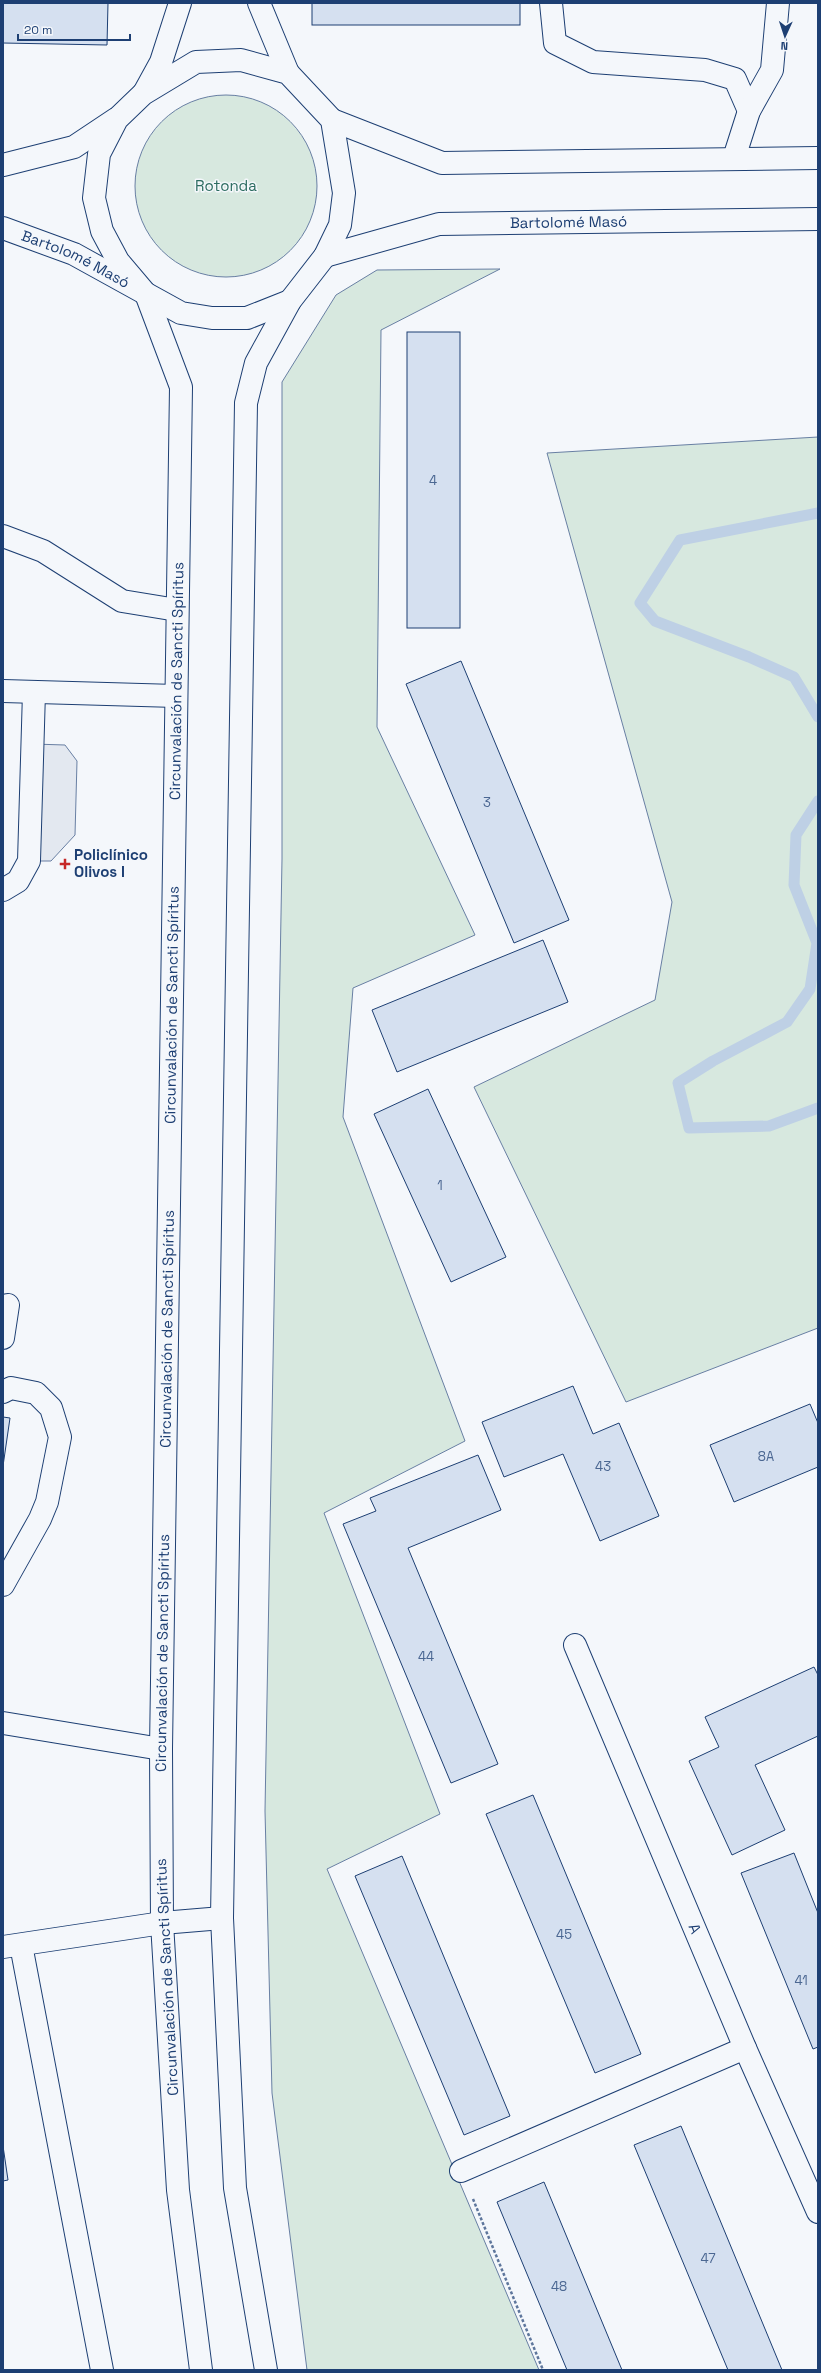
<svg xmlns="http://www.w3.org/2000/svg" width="821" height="2373" font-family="'Space Grotesk',sans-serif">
  <rect width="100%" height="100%" fill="#f4f7fb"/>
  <g fill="#d7e8df" stroke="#687fa3">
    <circle cx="226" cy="186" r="91"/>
    <path d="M500 269 381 330 377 727 475 935 353 988 343 1117 465 1441 324 1513 440 1814 327 1869 539 2370H307L272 2093 265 1811 282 859V382L336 295 377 270Z"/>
    <path d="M818 437V1328L626 1402 474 1087 655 1000 672 902 547 453Z"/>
  </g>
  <path fill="#e3e8f0" stroke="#687fa3" d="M33 744 65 745 77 761 75 835 51 861H29Z"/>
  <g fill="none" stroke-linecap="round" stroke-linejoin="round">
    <g stroke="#bed0e5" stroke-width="11">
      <path d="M818 513 680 540 640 603 655 621 749 657 794 677 818 717"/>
      <path d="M818 801 796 835 794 885 817 943 810 989 787 1022 713 1061 678 1083 689 1128 769 1126 818 1108"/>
    </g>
  </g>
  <g fill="#d5e0f0" stroke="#1d3f73">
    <path d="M3 3H108L107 45 3 43Z"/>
    <rect x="312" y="3" width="208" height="22"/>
    <rect x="407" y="332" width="53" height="296"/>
    <path d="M461 661 569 920 514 943 406 684Z"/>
    <path d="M543 940 568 1002 397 1072 372 1010Z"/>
    <path d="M428 1089 506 1257 451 1282 374 1114Z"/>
    <path d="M573 1386 593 1434 619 1423 659 1516 600 1541 563 1454 504 1477 482 1422Z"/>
    <path d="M810 1404 818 1423V1467L734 1502 710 1445Z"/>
    <path d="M3 1417 10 1418 3 1466Z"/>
    <path d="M478 1455 501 1510 408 1548 498 1764 451 1783 343 1524 376 1511 370 1498Z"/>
    <path d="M814 1667 818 1675V1736L755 1765 785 1830 732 1855 689 1761 719 1747 705 1717Z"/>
    <path d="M533 1795 641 2054 595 2073 486 1814Z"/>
    <path d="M794 1853 818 1913V2047L813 2049 741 1873Z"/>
    <path d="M402 1856 510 2116 464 2135 355 1876Z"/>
    <path d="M681 2126 782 2370H728L634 2145Z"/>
    <path d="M3 2146 8 2180 3 2181Z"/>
    <path d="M544 2182 622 2370H567L497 2202Z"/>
  </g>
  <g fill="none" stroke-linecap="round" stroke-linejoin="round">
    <defs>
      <g id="minor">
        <path d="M551 3 555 43 593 62 705 70 735 79 749 111"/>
        <path d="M734 158 749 111 772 70 778 3"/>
        <path d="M3 536 43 551 122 601 177 610"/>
        <path d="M3 691 176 696"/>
        <path d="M3 890 18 881 29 861 34 692"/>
        <path d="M3 1338 8 1305"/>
        <path d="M3 1392 11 1388 36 1393 51 1408 60 1437 47 1502 40 1519 3 1585"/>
        <path id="s1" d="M575 1645 745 2048 818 2212"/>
        <path d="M3 1723 161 1749"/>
        <path d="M21 1945 102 2370"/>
        <path d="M3 1947 162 1923 222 1918"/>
        <path d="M461 2171 745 2048"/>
      </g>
      <g id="major">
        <path d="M332 120 442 163 818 158"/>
        <path id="s2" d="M325 256 439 224 818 219"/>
      </g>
      <g id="highway">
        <path d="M259 3 288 73"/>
        <path d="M144 93 161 62 180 3"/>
        <path d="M3 165 74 147 116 119"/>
        <path id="s3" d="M3 228 74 254 181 313 212 318H247L290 301"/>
        <path id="s4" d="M201 2370 178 2190 162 1923 161 1749 181 387 146 294 118 261 102 231 94 198 99 154 117 119 143 94 196 62 241 60 288 73 332 120 344 193 340 225 325 256 290 301 256 363 246 403 222 1918 235 2188 266 2370"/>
      </g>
    </defs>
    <use href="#minor" stroke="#1d3f73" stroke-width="24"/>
    <use href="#major" stroke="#1d3f73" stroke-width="24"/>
    <use href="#highway" stroke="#1d3f73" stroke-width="24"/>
    <path stroke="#5e769c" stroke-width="2.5" stroke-dasharray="3 2" stroke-linecap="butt" d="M473 2199 543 2370"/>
    <use href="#minor" stroke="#f4f7fb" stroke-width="22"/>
    <use href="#major" stroke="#f4f7fb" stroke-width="22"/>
    <use href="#highway" stroke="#f4f7fb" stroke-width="22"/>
  </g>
  <path fill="#c62828" stroke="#f4f7fb" stroke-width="1.5" d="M63 858h4v4h4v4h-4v4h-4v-4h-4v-4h4z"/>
  <g text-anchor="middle" stroke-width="3" stroke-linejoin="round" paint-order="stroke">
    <g font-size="13" fill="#4b6792">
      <text x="433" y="485">4</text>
      <text x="487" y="807">3</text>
      <text x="440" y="1190">1</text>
      <text x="766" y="1461">8A</text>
      <text x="603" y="1471">43</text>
      <text x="426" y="1661">44</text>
      <text x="564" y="1939">45</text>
      <text x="801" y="1985">41</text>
      <text x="708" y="2263">47</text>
      <text x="559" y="2291">48</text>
    </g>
    <g font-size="15" fill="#2c6c60" stroke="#f4f7fb">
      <text x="226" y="191">Rotonda</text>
    </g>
    <g font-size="15" fill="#1d3f73" stroke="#f4f7fb">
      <text dy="5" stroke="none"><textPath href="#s2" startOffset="248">Bartolomé Masó</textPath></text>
      <text dy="5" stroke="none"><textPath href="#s3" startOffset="79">Bartolomé Masó</textPath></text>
      <text dy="5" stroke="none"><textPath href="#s4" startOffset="1691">Circunvalación de Sancti Spíritus</textPath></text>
      <text dy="5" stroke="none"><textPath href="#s4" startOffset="1367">Circunvalación de Sancti Spíritus</textPath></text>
      <text dy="5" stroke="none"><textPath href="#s4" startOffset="1043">Circunvalación de Sancti Spíritus</textPath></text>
      <text dy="5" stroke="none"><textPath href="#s4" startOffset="719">Circunvalación de Sancti Spíritus</textPath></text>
      <text dy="5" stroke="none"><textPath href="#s1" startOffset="308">A</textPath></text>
      <text transform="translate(167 1977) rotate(-93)" y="5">Circunvalación de Sancti Spíritus</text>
    </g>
    <g font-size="15" font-weight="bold" fill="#1d3f73" stroke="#f4f7fb" text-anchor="start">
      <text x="74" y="860">Policlínico<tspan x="74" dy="17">Olivos I</tspan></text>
    </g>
  </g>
  <rect width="821" height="2373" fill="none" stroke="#1d3f73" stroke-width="8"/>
  <g transform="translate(785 36) rotate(183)" stroke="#f4f7fb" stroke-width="3" paint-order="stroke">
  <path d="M0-3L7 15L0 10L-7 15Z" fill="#1d3f73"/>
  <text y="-6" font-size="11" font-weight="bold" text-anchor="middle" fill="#1d3f73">N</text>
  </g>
  <path d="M18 34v6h112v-6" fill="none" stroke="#1d3f73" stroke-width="2"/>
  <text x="24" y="34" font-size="12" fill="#1d3f73" stroke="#f4f7fb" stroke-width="3" paint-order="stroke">20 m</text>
</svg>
